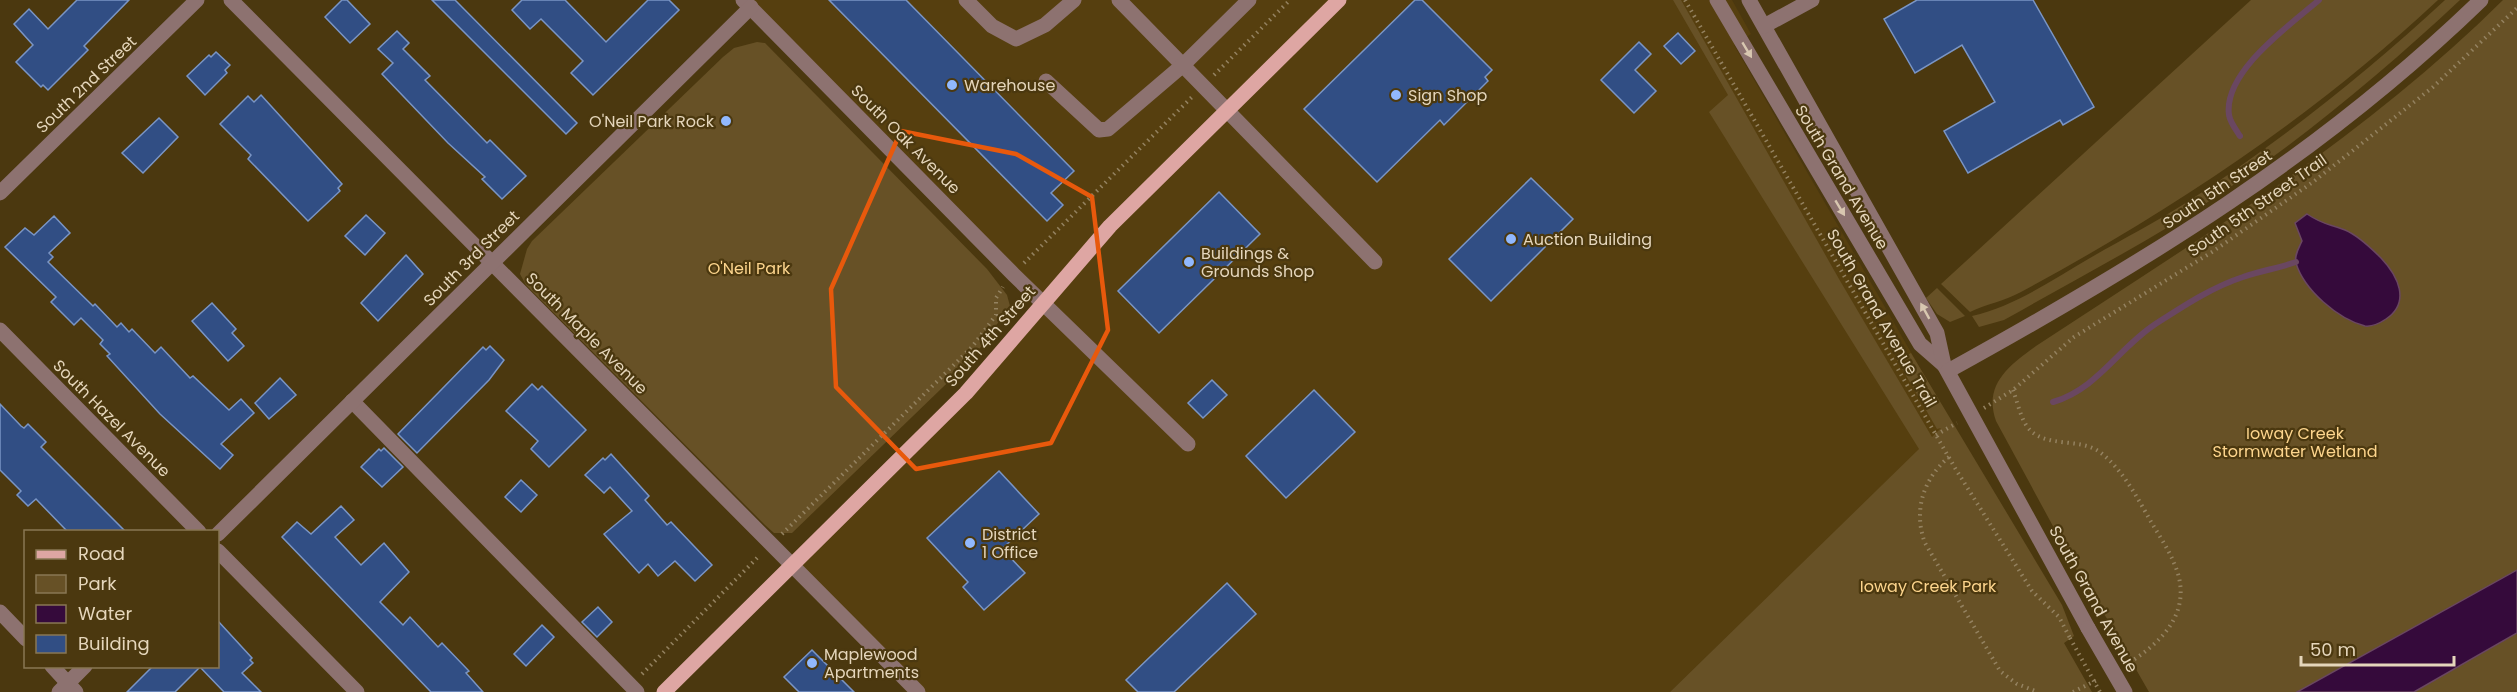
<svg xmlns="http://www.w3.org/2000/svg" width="2517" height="692" font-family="Poppins,sans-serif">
  <rect width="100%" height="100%" fill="#4b380f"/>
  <path fill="#563f0f" d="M743 0H1732L1751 34 1734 45 1950 420 1670 692H918L792 565 1043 303Z"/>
  <g fill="#675126">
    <path d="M1673 0H1681L1839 279 1932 437 1941 428 1937 429 1897 360 1911 353 2062 605 2074 636 2064 643 2092 692H1670L1919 449 1709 112 1728 95Z"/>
    <path d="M2251 0H2438C2313 117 2171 211 2021 292 2005 301 1986 304 1970 312L1941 284Z"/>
    <path d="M2445 0H2460C2370 84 2275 162 2170 226 2115 259 2059 289 2004 320L1979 327 1972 316C2015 306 2052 280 2090 258 2121 240 2154 223 2184 204 2277 144 2364 75 2445 0Z"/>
    <path d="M2503 0H2517V570L2297 692H2149L2106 617 2093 600 1996 421C1983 384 2010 365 2036 346 2199 239 2364 138 2503 0Z"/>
    <path d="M757 42 765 43 987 269 1007 295 1010 306 972 359 792 533H774L765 525 526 285 520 274 527 249 532 241 723 57 734 48Z"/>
    <path d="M1937 288 1965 316 1950 322 1937 314 1926 298Z"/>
    <path d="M2517 633V692H2414L2512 636Z"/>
  </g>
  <g fill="#350a3b" stroke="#6a4761" stroke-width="1.5">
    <path d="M2307 214C2325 226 2328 223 2345 230 2357 235 2371 248 2381 258 2398 276 2411 302 2386 319 2380 323 2373 327 2365 326 2338 319 2304 290 2296 263 2294 255 2299 248 2302 241L2295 223Z"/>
    <path d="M2517 570V633L2414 692H2297Z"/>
  </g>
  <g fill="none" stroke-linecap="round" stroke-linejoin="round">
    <g stroke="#6a4761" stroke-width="6">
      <path d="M2240 136C2236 130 2230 122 2229 115 2223 72 2290 25 2319 0"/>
      <path d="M2053 402C2097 389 2118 349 2154 325 2182 307 2212 287 2243 277 2260 271 2279 268 2296 262"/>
    </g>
  </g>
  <g fill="#314e84" stroke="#7a95c5" stroke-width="1.5">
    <path d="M77 0H129L84 46 88 50 48 90 43 85 41 87 16 62 33 45 14 24 29 9 48 29Z"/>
    <path d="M342 0H347L370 24 350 43 325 17Z"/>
    <path d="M432 0H455L577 123 566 134Z"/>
    <path d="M522 0H565L606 42 648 0H669L679 10 593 95 571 73 583 61 541 19 530 29 512 10Z"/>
    <path d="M829 0H906L1074 171 1051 193 1063 205 1047 221Z"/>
    <path d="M1415 0H1422L1492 70 1485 77 1488 81 1444 125 1440 120 1377 182 1304 109Z"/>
    <path d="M1917 0H2033L2094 107 2063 125 2060 120 1968 173 1944 131 1995 102 1962 45 1915 73 1884 19Z"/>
    <path d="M397 31 409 43 403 49 430 76 425 80 487 143 490 140 526 176 502 199 482 179 485 177 448 143 382 74 393 63 378 49Z"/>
    <path d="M1678 33 1695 51 1681 64 1664 46Z"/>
    <path d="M1639 42 1651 54 1635 70 1656 91 1634 113 1601 80Z"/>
    <path d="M216 52 230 65 225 70 227 73 205 95 187 76 209 55 211 57Z"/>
    <path d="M261 95 342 184 338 188 340 191 308 221 248 159 251 155 220 124 248 96 254 102Z"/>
    <path d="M159 118 178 137 143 173 122 153Z"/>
    <path d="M1531 178 1573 219 1491 301 1449 259Z"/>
    <path d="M1219 192 1260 234 1159 333 1118 291Z"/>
    <path d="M366 215 385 233 365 255 345 236Z"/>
    <path d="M54 216 70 233 49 253 53 257 48 262 93 306 95 304 117 327 121 323 129 332 132 329 155 353 161 347 190 378 193 376 229 410 241 399 254 413 221 444 233 455 220 469 160 414 107 356 110 354 100 344 103 340 81 318 74 325 51 302 56 297 5 247 25 228 34 235Z"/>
    <path d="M406 255 423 274 378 321 361 303Z"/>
    <path d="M212 303 236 329 232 333 244 346 228 361 192 321Z"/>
    <path d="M490 346 504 360 489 380 417 453 398 434 483 347 486 350Z"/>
    <path d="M280 378 296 395 269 419 255 403Z"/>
    <path d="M1212 380 1227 395 1203 418 1188 403Z"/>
    <path d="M532 384 538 390 542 386 586 430 549 467 531 449 538 441 506 411Z"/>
    <path d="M1314 390 1355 432 1286 498 1246 456Z"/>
    <path d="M0 404 21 426 24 428 28 424 46 442 41 447 125 531H67L36 499 28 506 17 495 21 491 0 470Z"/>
    <path d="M384 448 403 467 382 487 361 467 379 449 381 451Z"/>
    <path d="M611 454 649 496 645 500 667 525 671 522 712 565 695 581 675 561 658 576 648 564 639 573 604 534 632 511 610 487 604 493 585 475 603 458 605 460Z"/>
    <path d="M999 471 1039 514 1002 549 1025 573 984 610 963 587 968 582 927 538Z"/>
    <path d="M521 480 537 495 521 512 505 497Z"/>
    <path d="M341 506 354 520 335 537 361 565 384 543 409 572 380 602 403 625 410 617 438 647 442 643 469 671 466 673 483 692H431L282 537 297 522 311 534Z"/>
    <path d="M1227 583 1256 614 1174 692H1138L1126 680Z"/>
    <path d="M598 607 612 622 597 637 582 622Z"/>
    <path d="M218 621 252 658 250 660 253 663 242 673 261 692H224L200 667 175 692H127L153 666H218Z"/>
    <path d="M542 625 554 637 526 666 514 654Z"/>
    <path d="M812 650 854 692H799L784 677Z"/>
  </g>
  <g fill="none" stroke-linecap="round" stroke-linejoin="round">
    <g stroke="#948260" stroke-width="4" stroke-dasharray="1.5 4.5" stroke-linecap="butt">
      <path d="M1685 0 1955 468 2032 591 2059 617 2070 638"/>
      <path d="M1214 75 1290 0"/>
      <path d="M1024 263 1192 97"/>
      <path d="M2013 390C2017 401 2020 415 2026 425 2042 450 2080 436 2101 453 2122 469 2137 497 2150 520 2158 534 2168 548 2174 563 2195 610 2163 642 2127 664"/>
      <path d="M1984 408 2013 390 2074 337 2212 252 2313 182 2433 87 2517 8"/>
      <path d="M1936 435 1957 423"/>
      <path d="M1949 457C1923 479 1913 511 1925 543L2000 671 2017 684 2038 692"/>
      <path d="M782 534 972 347 996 315V298L1003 287"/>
      <path d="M642 674 759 556"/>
      <path d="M2073 692 2099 679"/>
    </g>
    <g stroke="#8d7270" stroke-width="15">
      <path d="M231 0 918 692"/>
      <path d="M743 0 1014 275 1188 444"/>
      <path d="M966 0 992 26 1016 39 1045 25 1074 0"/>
      <path d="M1119 0 1375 262"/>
      <path d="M1717 0 1920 344 1944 365"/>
      <path d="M1749 0 1937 333 1944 365 2088 628"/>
      <path d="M1764 26 1812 0"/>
      <path d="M1046 81 1099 130 1108 129 1183 65 1249 0"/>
      <path d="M0 193 197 0"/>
      <path d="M0 330 199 532"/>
      <path d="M1948 371C2142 264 2320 156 2481 0"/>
      <path d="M352 401 637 692"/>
      <path d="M218 534 751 7"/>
      <path d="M218 551 357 692"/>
      <path d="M0 612 26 639"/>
      <path d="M52 666 76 692"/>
      <path d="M59 692 85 666"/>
    </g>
    <path stroke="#dea6a3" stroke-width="15" d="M664 692 966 393 1110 226 1339 0"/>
    <path stroke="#948260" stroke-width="4" stroke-dasharray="1.5 4.5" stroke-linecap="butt" d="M2070 638 2100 692"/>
    <path stroke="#8d7270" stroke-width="15" d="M2088 628 2125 692"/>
  </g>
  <defs><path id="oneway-solid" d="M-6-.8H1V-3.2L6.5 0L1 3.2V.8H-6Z" transform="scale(1.5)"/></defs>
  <g fill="#d8c7b0">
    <use href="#oneway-solid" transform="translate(1747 50) rotate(59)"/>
    <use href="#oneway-solid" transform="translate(1840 208) rotate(59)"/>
    <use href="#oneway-solid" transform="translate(1925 311) rotate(-119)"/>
  </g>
  <path fill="none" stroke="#e8590c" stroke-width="4.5" stroke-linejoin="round" d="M901 131 1016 154 1092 197 1108 330 1051 443 916 469 836 387 831 289Z"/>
  <g fill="#91b8fd" stroke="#4b380f" stroke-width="2">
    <circle cx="952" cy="85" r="6"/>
    <circle cx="1396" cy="95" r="6"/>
    <circle cx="726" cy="121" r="6"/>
    <circle cx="1511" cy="239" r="6"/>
    <circle cx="1189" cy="262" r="6"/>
    <circle cx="970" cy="543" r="6"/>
    <circle cx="812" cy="663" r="6"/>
  </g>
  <g text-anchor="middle" stroke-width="4.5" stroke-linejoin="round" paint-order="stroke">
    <g font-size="16" fill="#e5d6bb" stroke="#4b380f">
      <text transform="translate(86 84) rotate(-44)" y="6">South 2nd Street</text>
      <text transform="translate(906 139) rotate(45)" y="6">South Oak Avenue</text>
      <text transform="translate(1842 177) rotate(59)" y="6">South Grand Avenue</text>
      <text transform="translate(2217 189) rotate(-34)" y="6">South 5th Street</text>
      <text transform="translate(2257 205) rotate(-35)" y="6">South 5th Street Trail</text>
      <text transform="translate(471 258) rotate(-45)" y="6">South 3rd Street</text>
      <text transform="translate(1882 318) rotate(60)" y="6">South Grand Avenue Trail</text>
      <text transform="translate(587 333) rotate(45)" y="6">South Maple Avenue</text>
      <text transform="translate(990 336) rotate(-49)" y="6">South 4th Street</text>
      <text transform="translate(112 418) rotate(45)" y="6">South Hazel Avenue</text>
      <text transform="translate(2094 599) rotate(61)" y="6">South Grand Avenue</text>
    </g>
    <g font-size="16" fill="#e5d6bb" stroke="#4b380f" text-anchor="start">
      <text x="964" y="91">Warehouse</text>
      <text x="1408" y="101">Sign Shop</text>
      <text x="714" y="127" text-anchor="end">O'Neil Park Rock</text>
      <text x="1523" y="245">Auction Building</text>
      <text x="1201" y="259">Buildings &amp;<tspan x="1201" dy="18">Grounds Shop</tspan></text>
      <text x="982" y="540">District<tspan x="982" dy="18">1 Office</tspan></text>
      <text x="824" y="660">Maplewood<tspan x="824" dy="18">Apartments</tspan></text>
    </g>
    <g font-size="16" fill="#fdd58d" stroke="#4b380f">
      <text x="749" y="274">O'Neil Park</text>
      <text x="2295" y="439">Ioway Creek<tspan x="2295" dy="18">Stormwater Wetland</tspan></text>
      <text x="1928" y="592">Ioway Creek Park</text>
    </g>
  </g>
  <rect x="24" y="530" width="195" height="138" fill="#4b380f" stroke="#897754" stroke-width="1.5"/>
  <rect x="36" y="550" width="30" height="9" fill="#dea6a3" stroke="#897754" stroke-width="1.5"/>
  <text x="78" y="560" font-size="18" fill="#e5d6bb">Road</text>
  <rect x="36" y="575" width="30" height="18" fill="#675126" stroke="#897754" stroke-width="1.5"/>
  <text x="78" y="590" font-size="18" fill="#e5d6bb">Park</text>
  <rect x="36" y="605" width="30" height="18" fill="#350a3b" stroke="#897754" stroke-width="1.5"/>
  <text x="78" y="620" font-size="18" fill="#e5d6bb">Water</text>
  <rect x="36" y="635" width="30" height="18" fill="#314e84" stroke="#897754" stroke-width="1.5"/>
  <text x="78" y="650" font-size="18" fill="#e5d6bb">Building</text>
  <path d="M2301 656v9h153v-9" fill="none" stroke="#e5d6bb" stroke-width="3"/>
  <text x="2310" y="656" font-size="18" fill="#e5d6bb" stroke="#4b380f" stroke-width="4.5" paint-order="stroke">50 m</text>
</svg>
